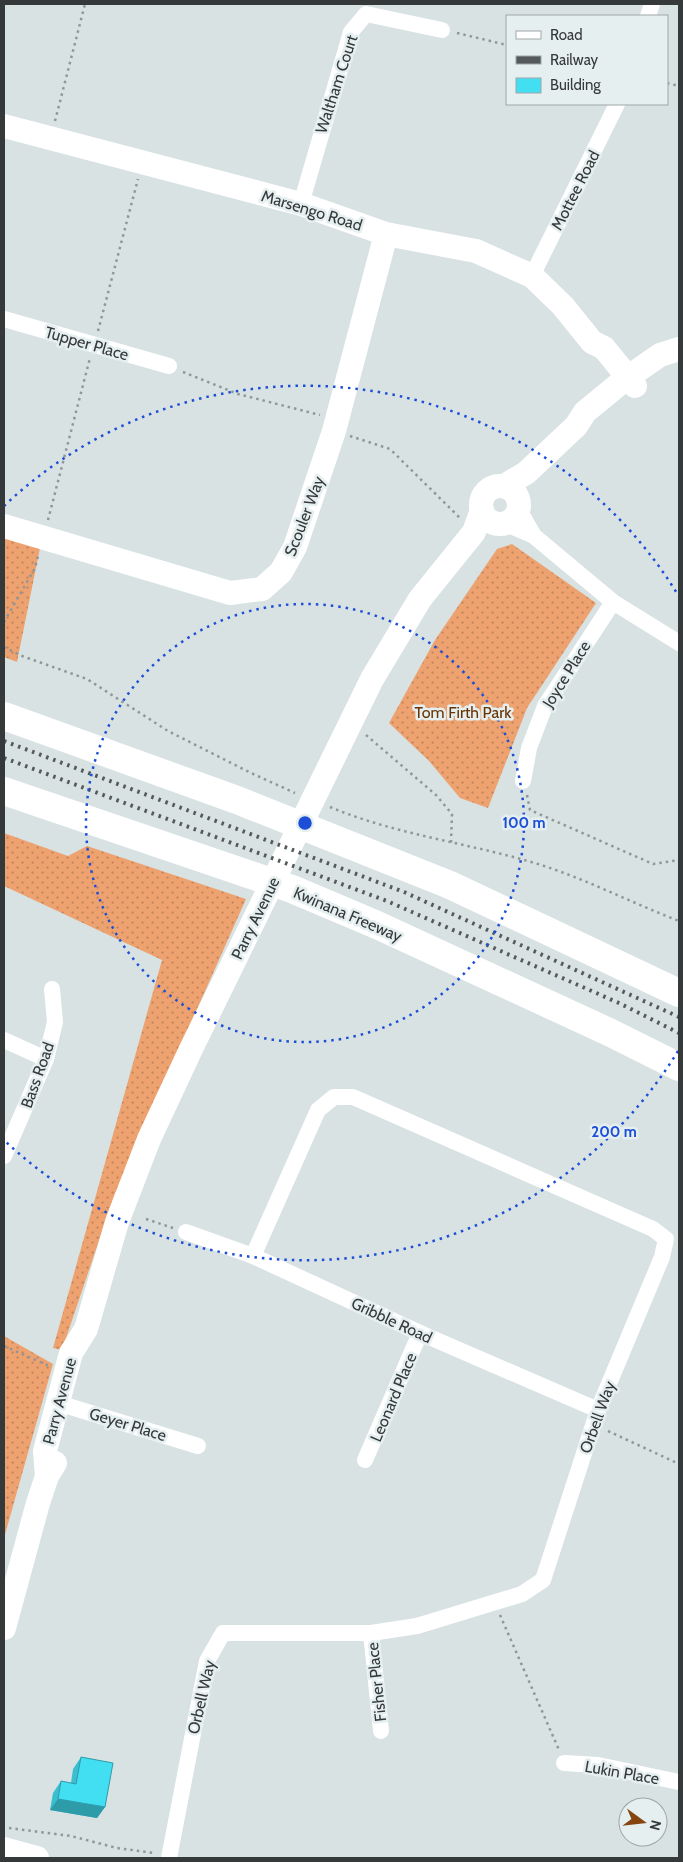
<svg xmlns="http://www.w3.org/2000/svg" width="683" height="1862" font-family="Cabin,sans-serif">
  <defs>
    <pattern id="grass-dots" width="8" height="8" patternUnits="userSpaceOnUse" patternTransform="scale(1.25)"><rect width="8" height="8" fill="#eda26f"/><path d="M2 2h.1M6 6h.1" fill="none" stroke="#c1855c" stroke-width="1.8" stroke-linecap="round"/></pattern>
  </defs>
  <rect width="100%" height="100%" fill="#d8e2e3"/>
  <g fill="url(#grass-dots)">
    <path d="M4 532 41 543 17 662 4 657Z"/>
    <path d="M512 544 596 603 527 708 488 808 460 798 429 761 389 723 435 640 497 549Z"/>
    <path d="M4 833 68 856 87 846 246 899 114 1196 62 1350 53 1348 162 960 4 886Z"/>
    <path d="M4 1336 53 1364 4 1538Z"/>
  </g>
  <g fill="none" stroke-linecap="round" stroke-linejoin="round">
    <g stroke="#909798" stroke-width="2.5" stroke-dasharray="2.5 4" stroke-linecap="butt">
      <path d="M457 33 507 45"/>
      <path d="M667 83 679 86"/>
      <path d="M55 121 85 4"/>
      <path d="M98 331 138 179"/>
      <path d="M183 372 238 394 320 415"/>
      <path d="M350 436 390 449 460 518"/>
      <path d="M48 520 90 358"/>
      <path d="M4 622 35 568 38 556"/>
      <path d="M4 647 22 656 87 679 168 731 251 773 295 793"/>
      <path d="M366 735 436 795 452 814 451 843"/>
      <path d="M527 795 530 810 653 864 679 860"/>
      <path d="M330 807C397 835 469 843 538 864 586 879 632 903 679 921"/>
      <path d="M146 1219 173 1228"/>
      <path d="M4 1346 49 1366"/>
      <path d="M608 1431 679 1464"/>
      <path d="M500 1615 559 1750"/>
      <path d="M9 1828 71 1836 117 1848 154 1853"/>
    </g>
    <g stroke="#fff" stroke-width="16">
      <path d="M648 16 652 4"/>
      <path d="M301 204 351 32 366 14 442 30"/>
      <path d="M532 276 617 104"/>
      <path d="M4 319 169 366"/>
      <path d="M518 508 534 536"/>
      <path d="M504 523 534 536 613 602 679 643"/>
      <path d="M523 781 529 748 545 706 613 602"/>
      <path d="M4 1040 46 1059"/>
      <path d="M4 1156 46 1059 55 1022 52 989"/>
      <path d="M186 1232 253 1256 420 1333 598 1410"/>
      <path d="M58 1403 198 1446"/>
      <path d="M365 1460 420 1333"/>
      <path d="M371 1633 381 1731"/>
      <path d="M564 1763 598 1765 679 1782"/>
      <path d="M169 1858 207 1661 223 1633H371L417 1626 522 1594 543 1580 598 1410 662 1257 666 1239 653 1229 353 1097H334L318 1110 253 1256"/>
    </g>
    <g stroke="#fff" stroke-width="24">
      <path d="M4 126 301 204 386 234 476 251 532 276 563 306 592 342 604 348 635 386"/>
      <path d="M504 486 526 473 576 426 585 412 624 380 660 355 679 349"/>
      <circle cx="500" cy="505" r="19"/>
      <path d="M4 526 230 593 262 589 281 572 295 547 334 431 386 234"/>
      <path d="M47 1476 45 1451 71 1353 86 1329 117 1222 149 1139 191 1049 372 679 420 599 474 532 482 510"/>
      <path d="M4 1628 38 1503 47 1476 55 1463"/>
      <path d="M4 1849 37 1858"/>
    </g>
    <g stroke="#fff" stroke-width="28">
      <path d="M4 716 237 800 450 885 679 993"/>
      <path d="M4 791 292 889 377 925 609 1032 679 1067"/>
    </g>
    <g stroke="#54595a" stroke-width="4" stroke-dasharray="2.5 5" stroke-linecap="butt">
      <path d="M4 741 404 892 679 1017"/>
      <path d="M4 758 387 901 619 1003 679 1033"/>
    </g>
  </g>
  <path fill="#39bfcf" d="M81 1757 105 1807 97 1818 50 1810 53 1793 61 1781 71 1783 73 1769Z"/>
  <path fill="#2e9ba9" d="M58 1799 105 1807 97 1818 50 1810Z"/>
  <path fill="#42def1" stroke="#2e9ba9" d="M81 1757 113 1763 105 1807 58 1799 61 1781 76 1784Z"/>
  <g fill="none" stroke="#1d4ed8" stroke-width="2.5" stroke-dasharray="2.5 5">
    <circle cx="305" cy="823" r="219"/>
    <path d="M678 1051A437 437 0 0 1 4 1140M4 506A437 437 0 0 1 678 595"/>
  </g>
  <g text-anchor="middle" stroke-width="5" stroke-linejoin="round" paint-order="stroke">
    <g font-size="16" fill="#35393a" stroke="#e5eff0">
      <text transform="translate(336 84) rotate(-72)" y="6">Waltham Court</text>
      <text transform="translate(575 190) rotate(-63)" y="6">Mottee Road</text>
      <text transform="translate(312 210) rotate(17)" y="6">Marsengo Road</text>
      <text transform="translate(87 343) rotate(16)" y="6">Tupper Place</text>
      <text transform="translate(304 516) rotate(-69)" y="6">Scouler Way</text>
      <text transform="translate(566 674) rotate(-58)" y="6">Joyce Place</text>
      <text transform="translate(348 914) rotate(23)" y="6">Kwinana Freeway</text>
      <text transform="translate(255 918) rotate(-64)" y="6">Parry Avenue</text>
      <text transform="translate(37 1075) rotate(-70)" y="6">Bass Road</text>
      <text transform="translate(392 1320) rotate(25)" y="6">Gribble Road</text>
      <text transform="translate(393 1397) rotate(-67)" y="6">Leonard Place</text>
      <text transform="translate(59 1401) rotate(-75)" y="6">Parry Avenue</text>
      <text transform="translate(597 1417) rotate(-70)" y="6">Orbell Way</text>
      <text transform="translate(128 1424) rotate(17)" y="6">Geyer Place</text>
      <text transform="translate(376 1682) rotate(-96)" y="6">Fisher Place</text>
      <text transform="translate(201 1697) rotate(-77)" y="6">Orbell Way</text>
      <text transform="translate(622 1772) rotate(10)" y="6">Lukin Place</text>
    </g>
    <g font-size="16" fill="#693302" stroke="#e5eff0">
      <text x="463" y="718">Tom Firth Park</text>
    </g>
  </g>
  <circle cx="305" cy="823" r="8" fill="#1d4ed8" stroke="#e5eff0" stroke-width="2.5"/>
  <g font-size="15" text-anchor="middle" font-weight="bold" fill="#1d4ed8" stroke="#e5eff0" stroke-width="5" stroke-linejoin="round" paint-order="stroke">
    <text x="524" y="828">100 m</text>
    <text x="614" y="1137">200 m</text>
  </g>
  <rect width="683" height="1862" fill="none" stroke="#35393a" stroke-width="10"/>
  <rect x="506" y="15" width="162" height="90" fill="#e5eff0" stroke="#9fa6a7"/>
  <rect x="516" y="31" width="25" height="8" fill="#ffffff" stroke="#9fa6a7"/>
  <text x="550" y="40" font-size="15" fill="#35393a">Road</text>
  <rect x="516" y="56" width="25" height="8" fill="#54595a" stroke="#9fa6a7"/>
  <text x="550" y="65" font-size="15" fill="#35393a">Railway</text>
  <rect x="516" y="78" width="25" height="15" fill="#42def1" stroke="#9fa6a7"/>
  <text x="550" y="90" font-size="15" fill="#35393a">Building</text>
  <g transform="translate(643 1822) rotate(105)"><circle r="24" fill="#e5eff0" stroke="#9fa6a7"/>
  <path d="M0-4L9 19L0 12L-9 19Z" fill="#86450e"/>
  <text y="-8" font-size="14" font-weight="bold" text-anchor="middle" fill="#35393a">N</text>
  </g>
</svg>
